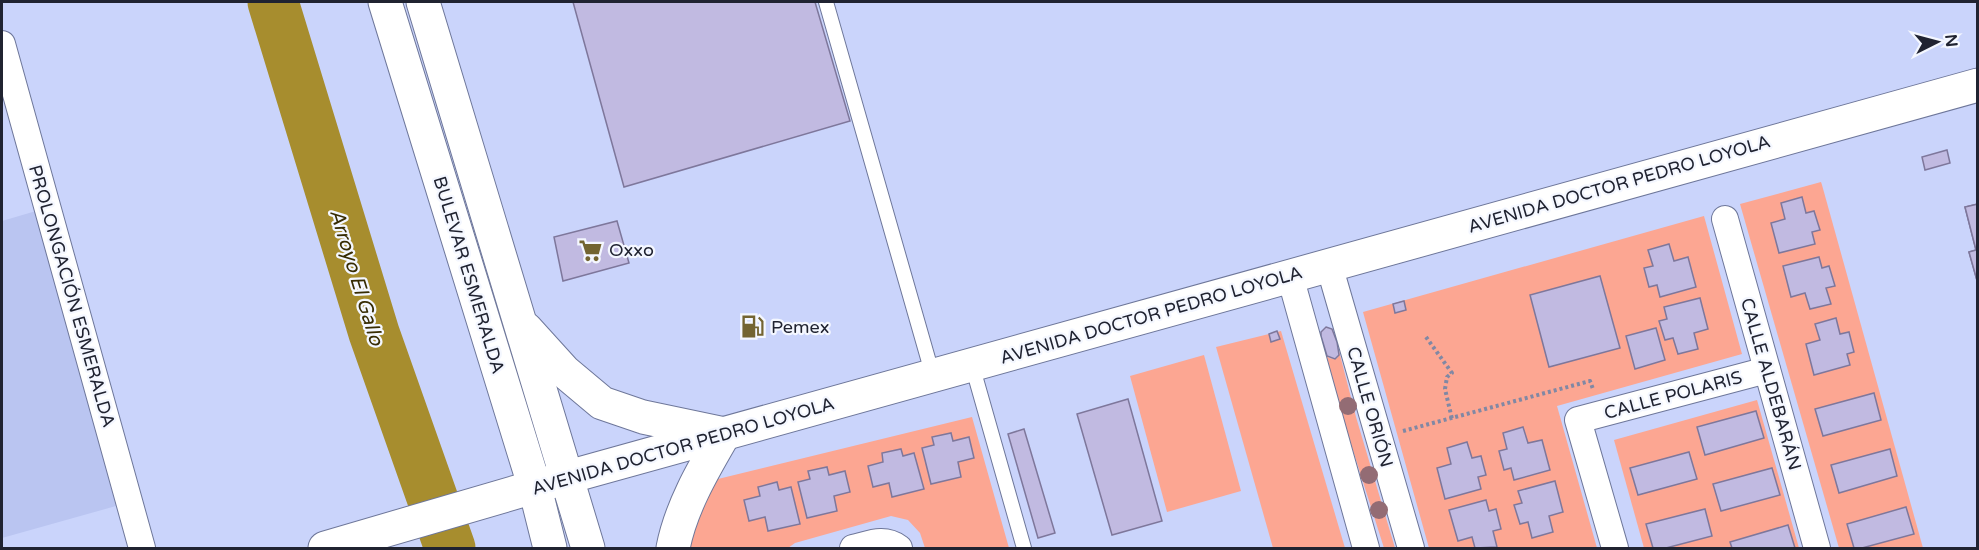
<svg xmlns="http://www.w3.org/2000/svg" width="1979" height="550" font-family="'Varela Round',sans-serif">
  <rect width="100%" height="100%" fill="#cad4fb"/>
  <path fill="#bac5f1" d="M36 211 116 506 2 538V221Z"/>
  <g fill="#fca692">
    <path d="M1821 182 1822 185 1923 548H1839L1740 204Z"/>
    <path d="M1704 216 1742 354 1557 406 1597 548H1429L1363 312Z"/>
    <path d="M1281 331 1345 548H1273L1216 347Z"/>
    <path d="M1339 351 1356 417 1395 548H1384L1344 422 1326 354 1329 358 1335 359 1338 357Z"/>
    <path d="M1204 355 1241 491 1167 512 1130 376Z"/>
    <path d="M1757 400 1799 548H1644L1614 440Z"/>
    <path d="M972 417 1009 548H925L920 533 908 520 891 516 795 543 788 548H683L699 499 718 479Z"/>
  </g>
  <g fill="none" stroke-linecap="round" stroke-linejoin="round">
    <path stroke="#a78d2e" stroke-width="51" d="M273 2 374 333 450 548"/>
  </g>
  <g fill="#c1bae1" stroke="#7e779b" stroke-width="1.5">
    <path d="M573 2H815L850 121 624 187Z"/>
    <path d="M1947 150 1950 163 1925 170 1922 157Z"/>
    <path d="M1802 197 1806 213 1814 211 1820 230 1812 232 1815 244 1779 253 1771 223 1785 219 1781 203Z"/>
    <path d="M1978 204V250H1976L1965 207Z"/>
    <path d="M1978 204V284L1969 252 1976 250 1965 207Z"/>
    <path d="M617 221 629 263 563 281 554 237Z"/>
    <path d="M1669 244 1674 261 1688 257 1696 287 1660 297 1657 285 1649 287 1644 268 1653 266 1648 250Z"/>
    <path d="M1976 250H1978V284L1969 252Z"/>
    <path d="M1819 257 1822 268 1829 266 1835 286 1826 288 1831 304 1810 309 1805 293 1791 297 1783 266Z"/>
    <path d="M1600 276 1620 348 1549 367 1530 295Z"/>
    <path d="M1700 298 1708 329 1694 333 1698 349 1678 354 1673 338 1665 340 1659 321 1667 319 1664 307Z"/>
    <path d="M1404 301 1406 310 1395 313 1393 304Z"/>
    <path d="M1836 318 1840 334 1849 332 1854 352 1847 354 1850 365 1814 375 1806 344 1820 340 1815 324Z"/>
    <path d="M1326 327 1332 329 1337 342 1339 355 1335 359 1327 356 1321 336V332Z"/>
    <path d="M1656 328 1665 360 1635 369 1626 336Z"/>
    <path d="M1277 331 1280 339 1271 342 1269 334Z"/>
    <path d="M1874 393 1881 420 1823 436 1815 409Z"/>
    <path d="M1128 399 1162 521 1112 535 1077 414Z"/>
    <path d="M1756 411 1764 438 1705 455 1697 427Z"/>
    <path d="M1523 427 1528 443 1542 440 1550 470 1514 480 1511 468 1504 470 1499 451 1507 449 1503 433Z"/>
    <path d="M1024 429 1055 533 1038 538 1008 434Z"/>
    <path d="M951 433 953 441 969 437 974 458 958 462 961 477 931 484 922 448 934 445 932 437Z"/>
    <path d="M1467 442 1472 458 1481 456 1486 475 1478 477 1481 489 1445 499 1437 468 1451 464 1447 448Z"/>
    <path d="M901 449 903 456 914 453 924 489 892 497 889 483 873 487 868 466 883 462 882 453Z"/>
    <path d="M1890 449 1897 476 1839 493 1831 465Z"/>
    <path d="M1689 452 1697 479 1638 495 1630 468Z"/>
    <path d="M827 467 829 475 845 471 850 492 834 496 837 511 807 518 798 482 810 479 808 471Z"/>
    <path d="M1772 468 1780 495 1721 511 1713 484Z"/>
    <path d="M1555 481 1563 512 1549 516 1553 532 1532 538 1528 522 1520 524 1514 505 1522 503 1518 491Z"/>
    <path d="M777 482 779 490 791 487 800 524 768 531 765 517 749 521 744 500 760 496 758 487Z"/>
    <path d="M1486 500 1489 511 1496 509 1501 529 1493 531 1497 547 1475 548 1472 537 1458 541 1449 510Z"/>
    <path d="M1906 507 1914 534 1862 548H1854L1847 524Z"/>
    <path d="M1705 509 1712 536 1666 548H1653L1646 524Z"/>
    <path d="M1788 525 1795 548H1732L1730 542Z"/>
  </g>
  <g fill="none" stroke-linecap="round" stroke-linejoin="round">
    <defs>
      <g id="service">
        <path d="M826 2 933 376"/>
        <path d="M972 365 1024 548"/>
      </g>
      <g id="minor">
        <path d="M2 44 142 548"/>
        <path d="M1725 219 1817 548"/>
        <path d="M1329 265 1411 548"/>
        <path d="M1290 276 1366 548"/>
        <path d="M853 548C870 544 884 537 899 548"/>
        <path d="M1615 548 1578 420 1767 370"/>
      </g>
      <path id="secondary" d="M325 548 568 477 1978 85"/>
      <g id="trunk">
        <path d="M385 2 535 488 550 548"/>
        <path d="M423 2 588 548"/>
        <path d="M526 329 565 372 602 403 643 417 724 434C703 470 681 507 673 548"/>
      </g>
    </defs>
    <use href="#service" stroke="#6e779a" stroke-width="16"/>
    <use href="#minor" stroke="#6e779a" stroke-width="28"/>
    <use href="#secondary" stroke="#6e779a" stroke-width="35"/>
    <use href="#trunk" stroke="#6e779a" stroke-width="35"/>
    <g stroke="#8188a4" stroke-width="4" stroke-dasharray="3 3" stroke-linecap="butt">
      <path d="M1426 337 1452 373 1447 377 1445 389 1452 419"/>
      <path d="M1403 431 1590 381 1593 389"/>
    </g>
    <use href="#service" stroke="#fff" stroke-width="14"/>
    <use href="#minor" stroke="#fff" stroke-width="26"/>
    <use href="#secondary" stroke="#fff" stroke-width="33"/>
    <use href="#trunk" stroke="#fff" stroke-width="33"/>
  </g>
  <g fill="#936c74">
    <circle cx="1348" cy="406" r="9"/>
    <circle cx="1369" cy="475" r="9"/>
    <circle cx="1379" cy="510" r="9"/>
  </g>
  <defs>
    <symbol id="supermarket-bare" viewBox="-9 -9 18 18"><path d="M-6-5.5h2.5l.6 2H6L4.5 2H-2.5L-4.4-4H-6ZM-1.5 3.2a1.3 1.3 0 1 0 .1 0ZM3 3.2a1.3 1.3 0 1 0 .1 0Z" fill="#736431" stroke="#f4f7ff" stroke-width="2.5" paint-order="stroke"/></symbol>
    <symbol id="fuel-bare" viewBox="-9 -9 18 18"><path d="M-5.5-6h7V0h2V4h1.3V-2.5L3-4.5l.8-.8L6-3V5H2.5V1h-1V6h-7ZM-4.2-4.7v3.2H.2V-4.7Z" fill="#736431" stroke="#f4f7ff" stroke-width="2.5" paint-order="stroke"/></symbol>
  </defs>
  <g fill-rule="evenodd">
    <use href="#supermarket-bare" x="574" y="234" width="33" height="33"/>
    <use href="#fuel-bare" x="736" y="310" width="33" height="33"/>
  </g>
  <g text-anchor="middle" stroke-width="4.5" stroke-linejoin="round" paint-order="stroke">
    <g font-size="18" fill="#202331" stroke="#f4f7ff">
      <text transform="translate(1619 184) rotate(-16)" y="6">AVENIDA DOCTOR PEDRO LOYOLA</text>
      <text transform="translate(469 275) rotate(73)" y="6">BULEVAR ESMERALDA</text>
      <text transform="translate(72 296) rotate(74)" y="6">PROLONGACIÓN ESMERALDA</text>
      <text transform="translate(1151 315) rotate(-16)" y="6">AVENIDA DOCTOR PEDRO LOYOLA</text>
      <text transform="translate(1771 384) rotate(74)" y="6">CALLE ALDEBARÁN</text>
      <text transform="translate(1673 395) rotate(-15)" y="6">CALLE POLARIS</text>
      <text transform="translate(1370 407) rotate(74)" y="6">CALLE ORIÓN</text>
      <text transform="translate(683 446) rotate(-16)" y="6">AVENIDA DOCTOR PEDRO LOYOLA</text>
    </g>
    <g font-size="18" fill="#202331" stroke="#f4f7ff" text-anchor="start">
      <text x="609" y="256">Oxxo</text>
      <text x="771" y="333">Pemex</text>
    </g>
    <g font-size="20" font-style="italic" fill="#372c03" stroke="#f4f7ff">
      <text transform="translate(357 277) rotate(73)" y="7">Arroyo El Gallo</text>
    </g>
  </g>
  <rect width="1979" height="550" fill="none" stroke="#202331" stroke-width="6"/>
  <g transform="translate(1937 42) rotate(84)" stroke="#f4f7ff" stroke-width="4.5" paint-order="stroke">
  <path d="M0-4.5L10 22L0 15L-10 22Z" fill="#202331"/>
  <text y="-9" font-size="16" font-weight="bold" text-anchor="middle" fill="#202331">N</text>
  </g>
</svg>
